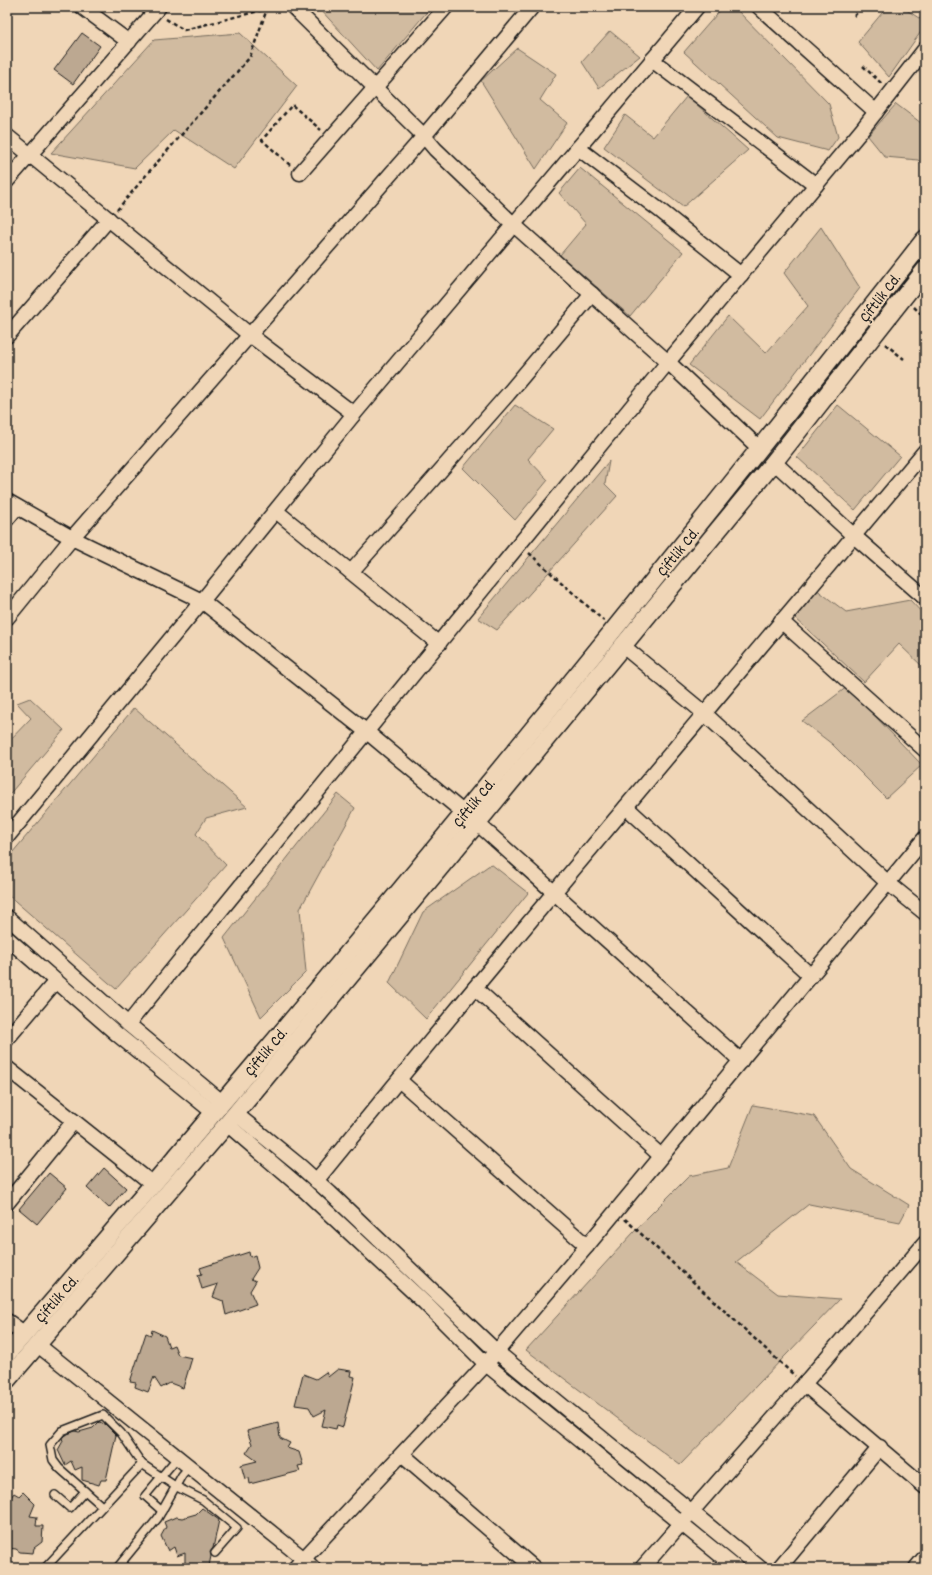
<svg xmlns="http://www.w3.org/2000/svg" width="932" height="1575" font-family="Dekko,sans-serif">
  <rect width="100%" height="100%" fill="#f0d6b7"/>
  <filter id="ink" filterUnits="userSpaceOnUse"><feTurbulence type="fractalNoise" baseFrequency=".025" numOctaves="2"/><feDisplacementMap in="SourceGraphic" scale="8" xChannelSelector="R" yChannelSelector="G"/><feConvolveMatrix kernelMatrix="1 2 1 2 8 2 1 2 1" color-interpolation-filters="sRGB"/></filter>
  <g filter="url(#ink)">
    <g fill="#d1bba0" stroke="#766c5e">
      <path d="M318 7H431L377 71Z"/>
      <path d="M723 7H734L829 104 838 137 828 151 778 138 684 52Z"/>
      <path d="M887 7H902L925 22V26L889 77 858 42Z"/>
      <path d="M610 31 640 56 599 88 582 62Z"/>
      <path d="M240 33 297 86 234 169 174 130 135 168 51 153 154 40Z"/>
      <path d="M517 48 556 74 540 100 567 123 536 169 481 81Z"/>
      <path d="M687 96 748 150 683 207 604 147 625 115 653 137Z"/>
      <path d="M896 104 925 126V165L918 160 885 157 868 136Z"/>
      <path d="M580 168 683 252 630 316 560 255 586 224 559 193Z"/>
      <path d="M821 227 860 288 760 419 689 365 728 316 766 353 808 306 784 273Z"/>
      <path d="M515 405 553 429 528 459 548 480 515 520 463 468Z"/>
      <path d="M838 405 900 456 855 510 797 457Z"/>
      <path d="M609 461 605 484 617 496 497 630 478 618Z"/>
      <path d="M816 589 846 612 910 600 925 616V669L899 644 864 682 794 617Z"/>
      <path d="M847 687 922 765 886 798 832 744 802 721Z"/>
      <path d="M30 698 64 730 7 797V743L31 718 17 703Z"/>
      <path d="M134 708 247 807 206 818 196 834 226 865 116 989 7 894V859Z"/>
      <path d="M338 794 355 808 300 909 306 972 261 1017 224 938Z"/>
      <path d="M491 864 528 893 426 1019 389 983 423 912Z"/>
      <path d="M753 1105 814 1116 851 1169 909 1205 900 1222 809 1204 736 1262 778 1294 840 1299 680 1465 526 1350 644 1221 689 1176 728 1168Z"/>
    </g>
    <g fill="#bca891" stroke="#1c1c1c">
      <path d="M82 33 100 46 73 84 54 70Z"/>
      <path d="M104 1168 126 1188 109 1208 87 1188Z"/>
      <path d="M49 1173 67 1188 37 1224 19 1209Z"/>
      <path d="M249 1252 250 1257 255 1255 258 1268 251 1279 256 1281 250 1291 256 1304 226 1315 223 1301 213 1297 218 1284 202 1289 198 1275 202 1274 200 1268Z"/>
      <path d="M152 1330 165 1336 169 1347 174 1345 178 1355 192 1358 183 1388 170 1383 161 1388 154 1377 148 1392 135 1387 136 1383 130 1382 146 1333 151 1335Z"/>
      <path d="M338 1369 351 1371 350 1376 355 1377 343 1427 337 1425 336 1429 322 1426 326 1410 314 1416 309 1407 295 1405 303 1374 316 1379 326 1372 328 1377Z"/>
      <path d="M99 1422 105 1424 116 1435 106 1480H101L99 1485 82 1480V1467L75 1470 71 1461 65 1465 58 1450 63 1441 62 1438 65 1435 75 1431 79 1432 93 1428Z"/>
      <path d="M278 1423 280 1438 290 1443 287 1448 299 1452 303 1465 298 1466 300 1471 250 1484 249 1478 245 1479 241 1465 257 1461 246 1453 252 1444 247 1431Z"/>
      <path d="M23 1492 35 1504 30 1516 37 1517 36 1526H43L42 1542 34 1548 33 1553 20 1552 16 1549 7 1548V1502L14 1493 19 1496Z"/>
      <path d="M202 1508 219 1520 213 1548 210 1552 211 1556 209 1566H203V1568H185V1553L177 1556 174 1547 168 1551 161 1536 166 1527 164 1522 176 1517 182 1518 196 1514Z"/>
    </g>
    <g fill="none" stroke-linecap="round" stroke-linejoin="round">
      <defs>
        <g id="service">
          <path d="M55 1495 70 1508 85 1491"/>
          <path d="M102 1506 59 1468 53 1460 50 1445 62 1431 103 1415 121 1433 142 1464 175 1486 203 1500 237 1528 215 1553"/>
          <path d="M162 1511 145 1496 177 1458"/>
          <path d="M45 1568 142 1464"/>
          <path d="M117 1568 158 1518 182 1475 189 1467"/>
        </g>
        <g id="minor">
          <path d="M82 7 129 42"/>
          <path d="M759 7 876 112"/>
          <path d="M652 60 816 185"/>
          <path d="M7 136 250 335 354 414"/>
          <path d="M578 148 662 212 741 275"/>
          <path d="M300 173 446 7"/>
          <path d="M7 181 159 7"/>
          <path d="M7 336 109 219"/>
          <path d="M760 449 668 362 861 131 925 49"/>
          <path d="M774 462 854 536 925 598"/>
          <path d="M7 501 72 538 202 601 367 732 464 813"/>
          <path d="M276 511 439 644"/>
          <path d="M7 519 17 507"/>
          <path d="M351 572 508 394 592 294"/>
          <path d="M7 618 72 538 424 136 532 7"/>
          <path d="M781 621 925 750"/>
          <path d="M623 646 704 713 888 883 925 913"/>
          <path d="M626 807 811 976"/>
          <path d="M477 823 741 1061"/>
          <path d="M7 837 202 601 354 414 697 7"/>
          <path d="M7 917 128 1024 223 1103"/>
          <path d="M7 938 118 1035 214 1113"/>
          <path d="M475 988 661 1156"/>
          <path d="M128 1024 668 362 514 225 435 149 424 136 293 7"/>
          <path d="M7 1039 56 981"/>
          <path d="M7 1068 154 1185"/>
          <path d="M399 1080 587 1246"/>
          <path d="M236 1114 300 1166 330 1193 497 1352 760 1568"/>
          <path d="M227 1124 305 1191 425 1303 486 1364 736 1568"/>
          <path d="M316 1181C516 935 721 694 925 451"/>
          <path d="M7 1203 74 1121"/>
          <path d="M7 1321 25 1334"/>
          <path d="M38 1345 304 1559 313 1568"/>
          <path d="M804 1384 925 1243"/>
          <path d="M403 1455 534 1568"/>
          <path d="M295 1568 486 1364 587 1246 925 838"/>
          <path d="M642 1568 804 1384 925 1487"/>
          <path d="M779 1568 880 1447"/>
          <path d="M916 1568 925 1557"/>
        </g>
        <g id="tertiary">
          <path d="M7 1354C322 991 628 618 925 239"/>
          <path d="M7 1380 227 1124 477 823 774 462 925 270"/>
        </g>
      </defs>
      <use href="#service" stroke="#1c1c1c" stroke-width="10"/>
      <use href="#minor" stroke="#1c1c1c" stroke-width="17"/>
      <use href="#tertiary" stroke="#1c1c1c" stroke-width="20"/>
      <g stroke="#1c1c1c" stroke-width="2.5" stroke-dasharray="4 3" stroke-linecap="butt">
        <path d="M854 16 863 7"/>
        <path d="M166 19 184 30 274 7"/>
        <path d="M863 66 882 84"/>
        <path d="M290 165 262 140 292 105 321 130"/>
        <path d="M117 210 153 167 250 57 267 9"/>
        <path d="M914 307 925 318"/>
        <path d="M885 344 904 359"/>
        <path d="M529 553 604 621"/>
        <path d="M625 1219 795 1376"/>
      </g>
      <use href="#service" stroke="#f0d6b7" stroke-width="7"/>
      <use href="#minor" stroke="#f0d6b7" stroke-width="14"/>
      <use href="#tertiary" stroke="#f0d6b7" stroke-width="17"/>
    </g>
  </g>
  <g text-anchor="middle" stroke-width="4" stroke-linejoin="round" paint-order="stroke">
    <g font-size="16" fill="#1c1c1c" stroke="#f0d6b7">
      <text transform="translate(879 297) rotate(-52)" y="6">Çiftlik Cd.</text>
      <text transform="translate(677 551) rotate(-51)" y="6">Çiftlik Cd.</text>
      <text transform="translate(473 802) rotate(-51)" y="6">Çiftlik Cd.</text>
      <text transform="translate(265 1051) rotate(-50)" y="6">Çiftlik Cd.</text>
      <text transform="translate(56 1298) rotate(-49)" y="6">Çiftlik Cd.</text>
    </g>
  </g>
  <rect width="932" height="1575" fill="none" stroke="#f0d6b7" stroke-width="24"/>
  <rect x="12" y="12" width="908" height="1551" fill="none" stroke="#1c1c1c" stroke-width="1.5" filter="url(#ink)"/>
</svg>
